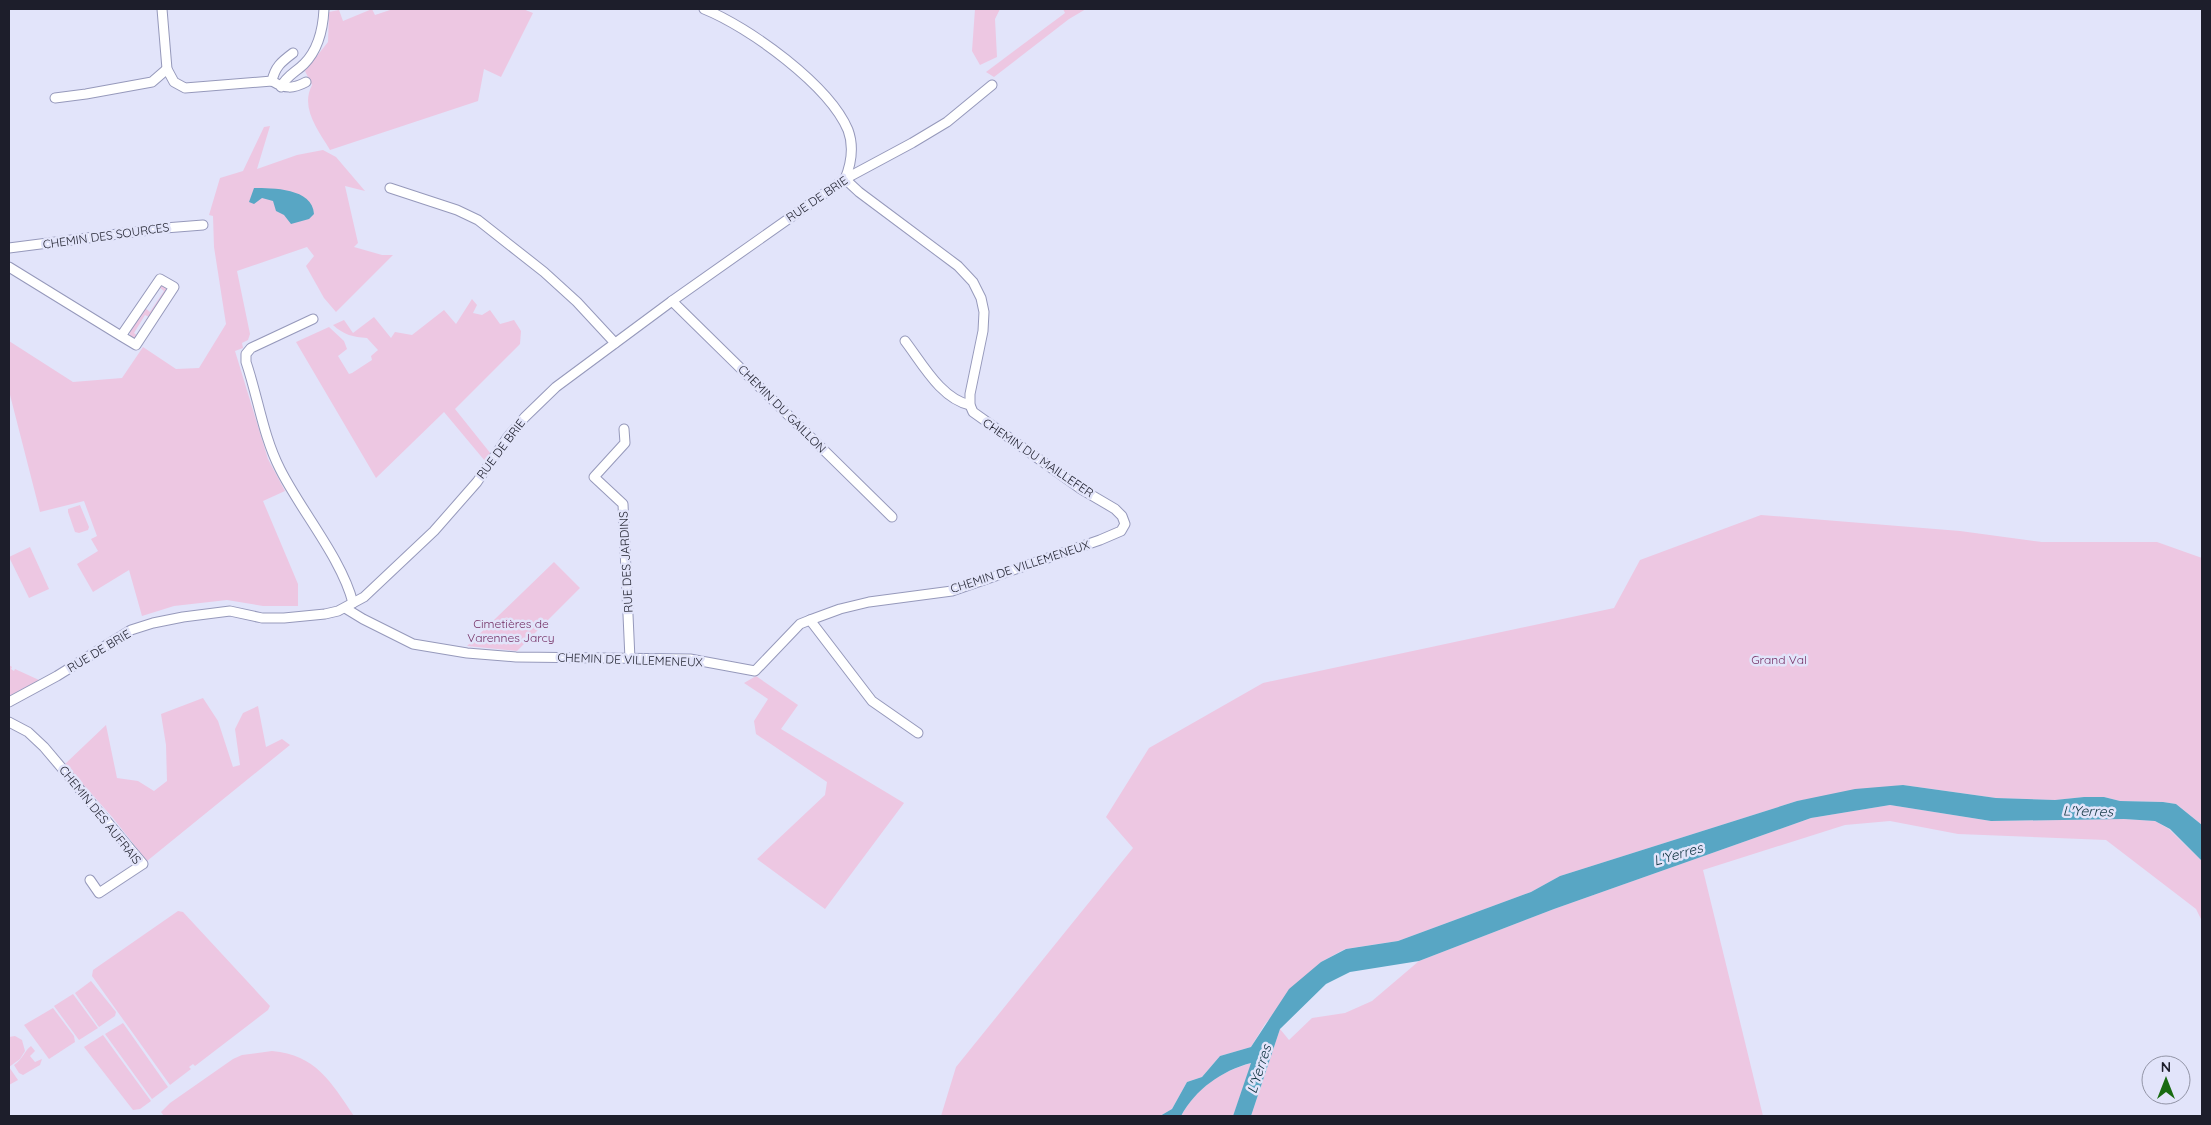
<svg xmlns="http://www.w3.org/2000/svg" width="2211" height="1125" font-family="Quicksand,sans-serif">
  <rect width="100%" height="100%" fill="#e2e4fa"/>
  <g fill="#edc7e2">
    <path d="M372 9 375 15 393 9H523L533 13 501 77 484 69 478 101 330 150C318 130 300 108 312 85L305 71 328 42 329 12 339 10 343 21Z"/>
    <path d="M975 9H1000L995 19 997 57 980 65 972 51Z"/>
    <path d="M1063 9H1086L1069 19 994 77 986 72 1065 13Z"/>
    <path d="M270 126 257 169 297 155 323 150 336 157 365 191 345 186 358 243 354 247 382 255H393L336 312 324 298 306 266 314 256 307 247 237 271 250 334 248 340 242 343 243 348 235 351 268 459 285 491 263 501 298 584V606H263L227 600 174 606 142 616 129 570 93 592 77 564 98 551 91 539 97 536 84 501 40 512 9 391V341L73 382 122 378 143 347 176 369 199 368 226 324 214 247 213 216 209 215 220 178 243 171 264 127Z"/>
    <path d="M163 285 168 288V290L151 318 145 315 134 333 139 337 133 339 130 336V331L145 308 150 312 164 291 159 287Z"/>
    <path d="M472 299 477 305 473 313 482 315 490 310 500 324 514 320 521 331 520 344 455 409 491 454 485 461 444 412 376 478 296 342 329 327 344 341 347 349 338 356 349 374 352 373 372 360 371 356 378 350 367 338C353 337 344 335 333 325L344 320 353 333 374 317 391 338 395 332 412 335 444 310 456 324Z"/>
    <path d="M80 505 89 527 88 530 79 533 75 532 68 512V509Z"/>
    <path d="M1761 515 1960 531 2042 542H2157L2202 558V825L2176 804 2163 802 2120 801 2104 797H2084L2055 800 1996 798 1903 785 1797 801 1560 876 1531 892 1398 941 1345 949 1321 962 1265 1024 1251 1047 1220 1056 1202 1077 1187 1082 1172 1109 1160 1116H941L956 1067 1133 848 1106 817 1149 748 1263 683 1614 608 1640 560Z"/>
    <path d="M30 547 49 589 29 598 9 557Z"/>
    <path d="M554 562 580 588 517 651 467 646Z"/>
    <path d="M9 665 12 667 11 669 14 671 15 669 39 680 9 696Z"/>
    <path d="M756 676 798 705 781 729 904 803 825 909 757 859 825 795 827 782 756 734 754 721 768 699 744 683Z"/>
    <path d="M203 698 218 721 233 767 240 765 235 729 243 713 258 706 266 747 282 739 290 745 147 861 113 818 65 764 106 725 117 778 138 781 154 791 167 781 166 745 161 714Z"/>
    <path d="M1890 805 1991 821 2124 819 2155 821 2169 829 2202 861V921L2196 909 2106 840 1958 834 1890 821 1845 825 1703 870 1763 1116H1251L1280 1029 1289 1040 1312 1018 1345 1013 1372 1001 1419 961 1554 909 1811 818Z"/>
    <path d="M178 911 183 912 270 1006 268 1010 195 1066 193 1064 189 1067 191 1069 170 1085 92 976 93 970Z"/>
    <path d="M91 981 116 1012 115 1016 99 1027 75 993Z"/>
    <path d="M73 994 98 1028 79 1040 54 1006Z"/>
    <path d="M53 1008 74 1036 75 1042 49 1059 24 1025Z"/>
    <path d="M123 1023 168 1087 152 1099 105 1034Z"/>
    <path d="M103 1035 151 1101 140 1109 133 1110 84 1047Z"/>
    <path d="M15 1036 22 1040 25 1051 20 1059 9 1067 18 1080 9 1085V1037Z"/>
    <path d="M31 1046 35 1051 30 1056 35 1062 42 1059 40 1065 23 1075 19 1073 14 1065C23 1059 24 1051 31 1046Z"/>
    <path d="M272 1051C316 1055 331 1082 354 1116H164L161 1112 170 1103 233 1059 242 1055Z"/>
    <path d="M1252 1063 1233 1116H1181C1196 1088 1221 1071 1252 1063Z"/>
  </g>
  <g fill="#58a6c4">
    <path d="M254 188C272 188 313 188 314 214L309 219 291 224 284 215 276 211 273 201 262 198 254 204 249 202Z"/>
    <path d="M1903 785 1996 798 2055 800 2084 797H2104L2120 801 2163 802 2176 804 2202 825V861L2170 829 2155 821 2124 819 1991 821 1890 805 1811 818 1554 909 1419 961 1350 972 1326 984 1280 1029 1251 1116H1233L1251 1063C1221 1071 1196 1089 1181 1116H1160L1172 1109 1187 1082 1202 1077 1220 1056 1251 1047 1289 989 1321 962 1346 949 1398 941 1531 892 1560 876 1797 801 1855 789Z"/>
  </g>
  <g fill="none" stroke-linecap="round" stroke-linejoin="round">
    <defs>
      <g id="street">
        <path d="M162 9 167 69 174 82 185 88 272 81C285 89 293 89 306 82"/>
        <path d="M704 9C749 27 829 85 848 130 854 146 851 164 845 179"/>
        <path d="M272 81C275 67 281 62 293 53"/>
        <path d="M281 87C286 76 296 72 304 64 318 50 323 29 324 9"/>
        <path d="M55 98 86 94 152 82 167 69"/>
        <path d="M390 188 457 210 478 220 544 272 577 302 615 343"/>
        <path d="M9 248 165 228 203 225"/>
        <path d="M9 267 121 336 136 345 174 287 160 279 121 336"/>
        <path d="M672 301 892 517"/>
        <path d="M313 319 251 348 246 354V362C258 397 263 436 280 469 301 511 342 559 353 603"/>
        <path d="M905 341C922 363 941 399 970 405"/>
        <path d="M624 429 625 443 594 477 623 504 630 659"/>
        <path d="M345 608 363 619 413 644 467 653 516 657 690 659 755 671 800 624 810 620 840 609 869 602 952 591 1100 540 1121 531 1125 524 1122 516 1115 509 1081 489 973 412 970 405V394L983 331 984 312 981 298 973 282 958 266 859 192 845 179"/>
        <path d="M810 620 872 701 918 733"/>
        <path d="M9 702 57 676 131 630 153 623 183 617 230 611 262 618H284L325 614 338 611 364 597 434 531 477 482 507 438 525 417 556 387 672 301 845 179 912 143 947 122 992 85"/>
        <path d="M9 722 28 732 44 747 143 864 99 893 90 880"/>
      </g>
    </defs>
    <use href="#street" stroke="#9699bb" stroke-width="11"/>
    <use href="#street" stroke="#fff" stroke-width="9"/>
  </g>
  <g text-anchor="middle" stroke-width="5" stroke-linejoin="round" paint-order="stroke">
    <g font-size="12" fill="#1d1e2b" stroke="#e2e4fa">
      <text transform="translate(817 199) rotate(-34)" y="4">RUE DE BRIE</text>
      <text transform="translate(106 236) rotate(-8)" y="4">CHEMIN DES SOURCES</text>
      <text transform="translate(782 409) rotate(45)" y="4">CHEMIN DU GAILLON</text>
      <text transform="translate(501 449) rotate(-53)" y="4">RUE DE BRIE</text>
      <text transform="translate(1038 458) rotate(34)" y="4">CHEMIN DU MAILLEFER</text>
      <text transform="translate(626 562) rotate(-93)" y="4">RUE DES JARDINS</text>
      <text transform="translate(1020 567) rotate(-18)" y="4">CHEMIN DE VILLEMENEUX</text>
      <text transform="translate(99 651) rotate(-31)" y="4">RUE DE BRIE</text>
      <text transform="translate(630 660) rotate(2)" y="4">CHEMIN DE VILLEMENEUX</text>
      <text transform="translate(100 815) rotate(51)" y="4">CHEMIN DES AUFRAIS</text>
    </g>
    <g font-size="12" fill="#732f64" stroke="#e2e4fa">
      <text x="511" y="628">Cimetières de<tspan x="511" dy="14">Varennes Jarcy</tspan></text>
      <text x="1779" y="664">Grand Val</text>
    </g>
    <g font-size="14" font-style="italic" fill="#113542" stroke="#e2e4fa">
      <text transform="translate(2088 811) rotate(1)" y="5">L'Yerres</text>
      <text transform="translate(1678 854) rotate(-16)" y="5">L'Yerres</text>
      <text transform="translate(1259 1069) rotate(-72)" y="5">L'Yerres</text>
    </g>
  </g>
  <rect width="2211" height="1125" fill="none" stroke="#1d1e2b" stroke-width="20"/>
  <g transform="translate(2166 1080)"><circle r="24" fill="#e2e4fa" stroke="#9395a7"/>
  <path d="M0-4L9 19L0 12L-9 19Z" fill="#186b11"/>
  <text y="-8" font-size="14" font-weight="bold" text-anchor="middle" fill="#1d1e2b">N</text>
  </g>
</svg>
